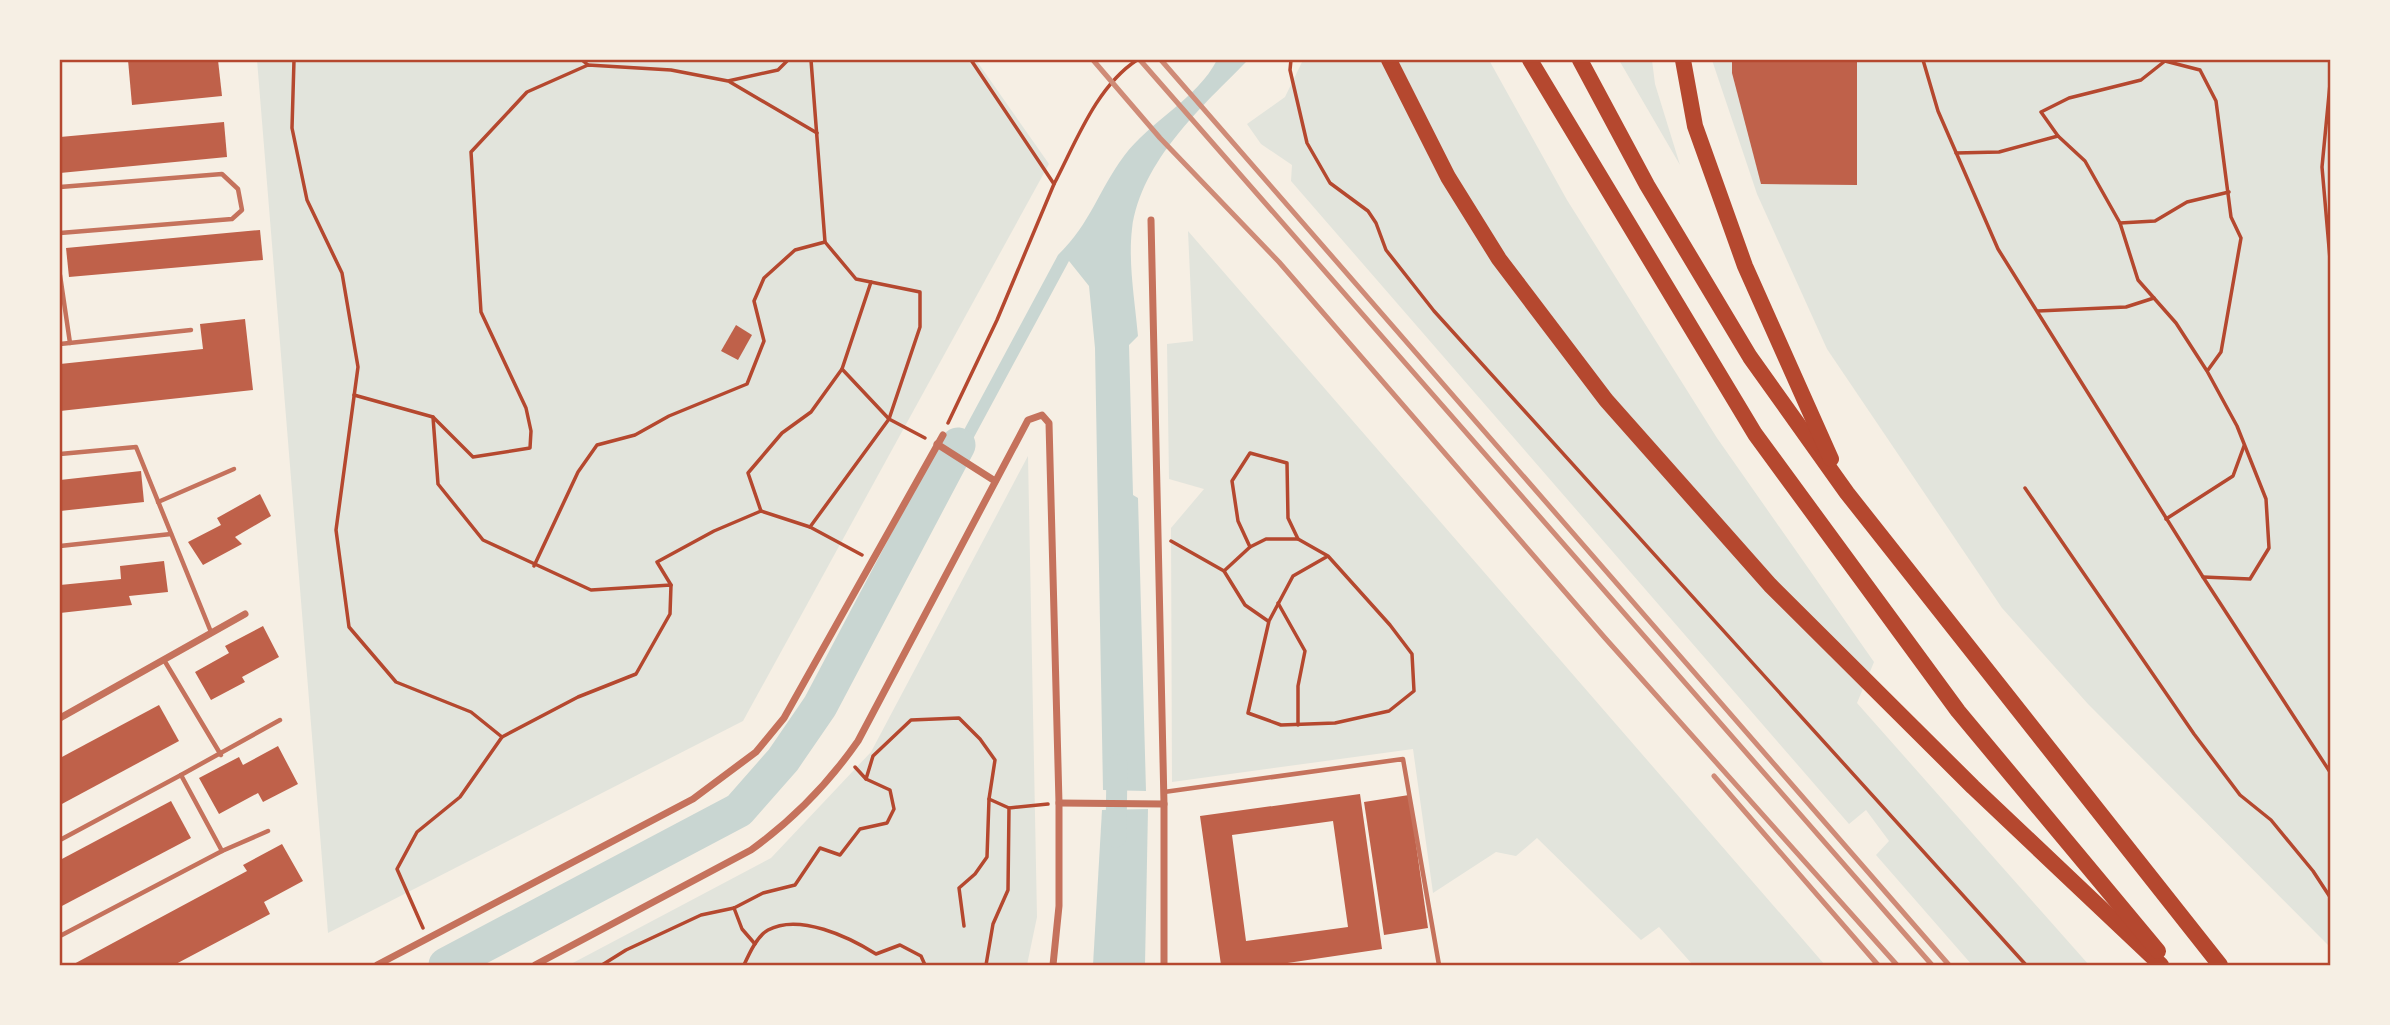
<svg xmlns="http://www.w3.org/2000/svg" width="2390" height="1025" font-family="'Roboto Condensed',sans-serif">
  <rect width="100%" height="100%" fill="#f6efe4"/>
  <g fill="#e2e4dc">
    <path d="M257 60H976L1049 164 743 721 328 933Z"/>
    <path d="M1303 60H1489L1567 200 1717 438 1874 662 1857 703 2089 965H1972L1876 855 1889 841 1866 810 1849 824 1291 181 1292 165 1261 144 1247 124 1285 97Z"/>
    <path d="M1619 60H1652L1655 84 1680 165Z"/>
    <path d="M1712 60H2330V947L2088 704 2002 608 1827 349 1757 194Z"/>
    <path d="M1188 231 1825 965H1693L1659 927 1641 940 1537 838 1516 856 1496 852 1433 893 1413 749 1172 782 1171 528 1204 489 1169 479 1167 344 1193 341Z"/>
    <path d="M1028 456 1037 917 1027 965H569L771 858 871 752Z"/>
  </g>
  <g fill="#c9d6d2">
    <path d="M1217 60H1248C1203 106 1141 160 1132 229 1128 263 1135 302 1138 336L1129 345 1133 495 1138 498 1146 791 1103 790 1095 348 1089 286 1069 261 946 489 935 484 1058 255C1091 223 1098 191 1124 156 1150 121 1197 99 1217 60Z"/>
    <path d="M1148 809 1145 965H1093L1102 810Z"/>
  </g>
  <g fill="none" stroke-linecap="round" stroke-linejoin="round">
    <path stroke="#c9d6d2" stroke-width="21" d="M1116 837 1117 765"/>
    <path stroke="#c9d6d2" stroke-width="35" d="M446 965 739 810 783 760 820 706 958 445"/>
  </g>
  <g fill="#bf614a" fill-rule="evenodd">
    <path d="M128 60H218L222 96 132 105Z"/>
    <path d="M1732 60H1857V185L1761 184 1732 73Z"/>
    <path d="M224 122 227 157 60 173V137Z"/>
    <path d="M260 230 263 260 69 277 66 248Z"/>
    <path d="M245 319 253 390 60 411V364L203 349 200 324Z"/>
    <path d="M736 325 752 335 738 360 721 351Z"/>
    <path d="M141 471 144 502 60 511V480Z"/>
    <path d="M260 494 271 516 235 537 242 544 203 565 188 542 221 525 217 518Z"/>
    <path d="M164 561 168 592 129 596 132 605 60 613V585L121 579 120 566Z"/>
    <path d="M263 626 279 657 242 677 245 682 211 700 195 672 229 653 225 646Z"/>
    <path d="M159 705 179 741 60 805V758Z"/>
    <path d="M278 746 298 784 263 802 258 793 219 814 199 778 239 757 243 765Z"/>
    <path d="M1360 794 1382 949 1274 965H1221L1200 816ZM1333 821 1348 927 1246 941 1232 835Z"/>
    <path d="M1409 795 1428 928 1384 935 1364 802Z"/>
    <path d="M171 801 191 838 60 907V860Z"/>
    <path d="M282 844 303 881 264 902 270 914 174 965H72L247 871 243 865Z"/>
  </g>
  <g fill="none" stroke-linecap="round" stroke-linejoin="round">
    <g stroke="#b5482f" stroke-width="3.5">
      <path d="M294 60 292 128 307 200 342 273 358 367 336 530 349 627 396 682 471 712 502 737 460 797 417 832 397 869 423 928"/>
      <path d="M582 60 588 65"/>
      <path d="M1291 60 1290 70 1307 143 1330 183 1368 211 1376 223 1386 250 1434 311 2026 965"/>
      <path d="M1923 60 1938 111 1998 249 2203 577 2330 772"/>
      <path d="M730 82 817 133"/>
      <path d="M2330 84 2322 167 2330 259"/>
      <path d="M2058 136 2041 112 2069 98 2141 80 2165 61 2200 70 2216 101 2231 217 2241 238 2221 352 2208 370"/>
      <path d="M1956 153 1999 152 2058 136 2085 161 2120 223 2138 280 2176 323 2207 371 2237 426 2266 499 2269 548 2250 579 2203 577"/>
      <path d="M1054 184C1076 142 1096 87 1137 60"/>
      <path d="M2120 223 2155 221 2187 202 2229 192"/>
      <path d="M871 282 842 369 889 419 925 438"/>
      <path d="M2038 311 2126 307 2154 298"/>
      <path d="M354 395 433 417 438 484 483 540 591 590 671 585 670 614 636 674 578 697 502 737"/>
      <path d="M433 417 473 457 530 448 531 431 526 408 481 312 471 152 527 92 588 65 671 70 728 81 778 70 788 60"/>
      <path d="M948 423 997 320 1054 184 971 60"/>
      <path d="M2025 488 2194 734 2240 795 2271 820 2313 871 2330 897"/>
      <path d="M761 511 748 473 782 433 811 412 842 369"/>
      <path d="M2166 519 2233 476 2244 446"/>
      <path d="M810 527 889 419 920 327V292L856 279 825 242 811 60"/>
      <path d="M1171 541 1224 571 1250 547 1238 521 1232 481 1250 453 1287 463 1288 518 1298 539 1328 556 1390 625 1412 654 1414 691 1389 711 1335 723 1281 725 1248 713 1269 621 1293 576 1328 556"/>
      <path d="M1250 547 1266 539H1298"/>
      <path d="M534 566 578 472 597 445 635 435 669 416 747 384 764 341 754 301 764 278 795 250 825 242"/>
      <path d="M1224 571 1245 605 1268 621"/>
      <path d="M671 585 657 562 714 531 761 511 810 527 862 555"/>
      <path d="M1278 603 1305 651 1298 686V725"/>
      <path d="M855 767 866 779 873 756 911 720 959 718 980 739 995 760 989 799 987 857 975 874 959 888 964 926"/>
      <path d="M989 799 1009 808"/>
      <path d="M734 908 742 929 755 944"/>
      <path d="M602 965 626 950 701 915 734 908 763 893 795 885 820 848 840 855 860 829 887 823 894 809 890 790 866 779"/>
      <path d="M744 965C749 954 757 936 768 930 799 913 849 937 876 954L900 945 921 956 925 965"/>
      <path d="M986 965 993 924 1008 890 1009 808 1048 804"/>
    </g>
    <g stroke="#c5725c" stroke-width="4.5">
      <path d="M60 187 222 174 238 189 242 210 232 219 60 233"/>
      <path d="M60 275 70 343"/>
      <path d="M60 344 191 330"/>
      <path d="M60 454 136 447 211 632"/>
      <path d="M158 502 234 469"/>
      <path d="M60 546 171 534"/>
      <path d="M164 660 221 755"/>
      <path d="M181 775 280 720"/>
      <path d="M1164 792 1403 759 1439 965"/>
      <path d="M60 840 181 775 222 851 60 936"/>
      <path d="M222 851 268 831"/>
    </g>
    <g stroke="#c5725c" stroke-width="7">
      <path d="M1151 220 1164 804V965"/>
      <path d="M937 444 995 481"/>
      <path d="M60 718 245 614"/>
      <path d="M1059 803 1164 804"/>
      <path d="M377 965 693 799 756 752 784 718 943 435"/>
      <path d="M535 965 751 850C794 819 828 784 858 741L1028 420 1042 415 1049 423 1059 803V906L1053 965"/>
    </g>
    <g stroke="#b5482f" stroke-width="16">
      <path d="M1389 60 1448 177 1499 259 1606 400 1770 585 1973 787 2161 965"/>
      <path d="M1530 60 1755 434 1958 711 2158 951"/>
      <path d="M1580 60 1647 185 1750 357 1847 493 2220 965"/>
      <path d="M1683 60 1695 126 1745 266 1831 459"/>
    </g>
    <g stroke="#cf8b77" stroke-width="5">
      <path d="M1093 60 1160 138 1279 262 1605 638 1897 965"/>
      <path d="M1140 60 1932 965"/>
      <path d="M1161 60 1949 965"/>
      <path d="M1714 776 1878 965"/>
    </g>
  </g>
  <rect width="2390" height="1025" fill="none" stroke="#f6efe4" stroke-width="122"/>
  <rect x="61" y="61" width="2268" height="903" fill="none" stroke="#b5482f" stroke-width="2.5"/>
</svg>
